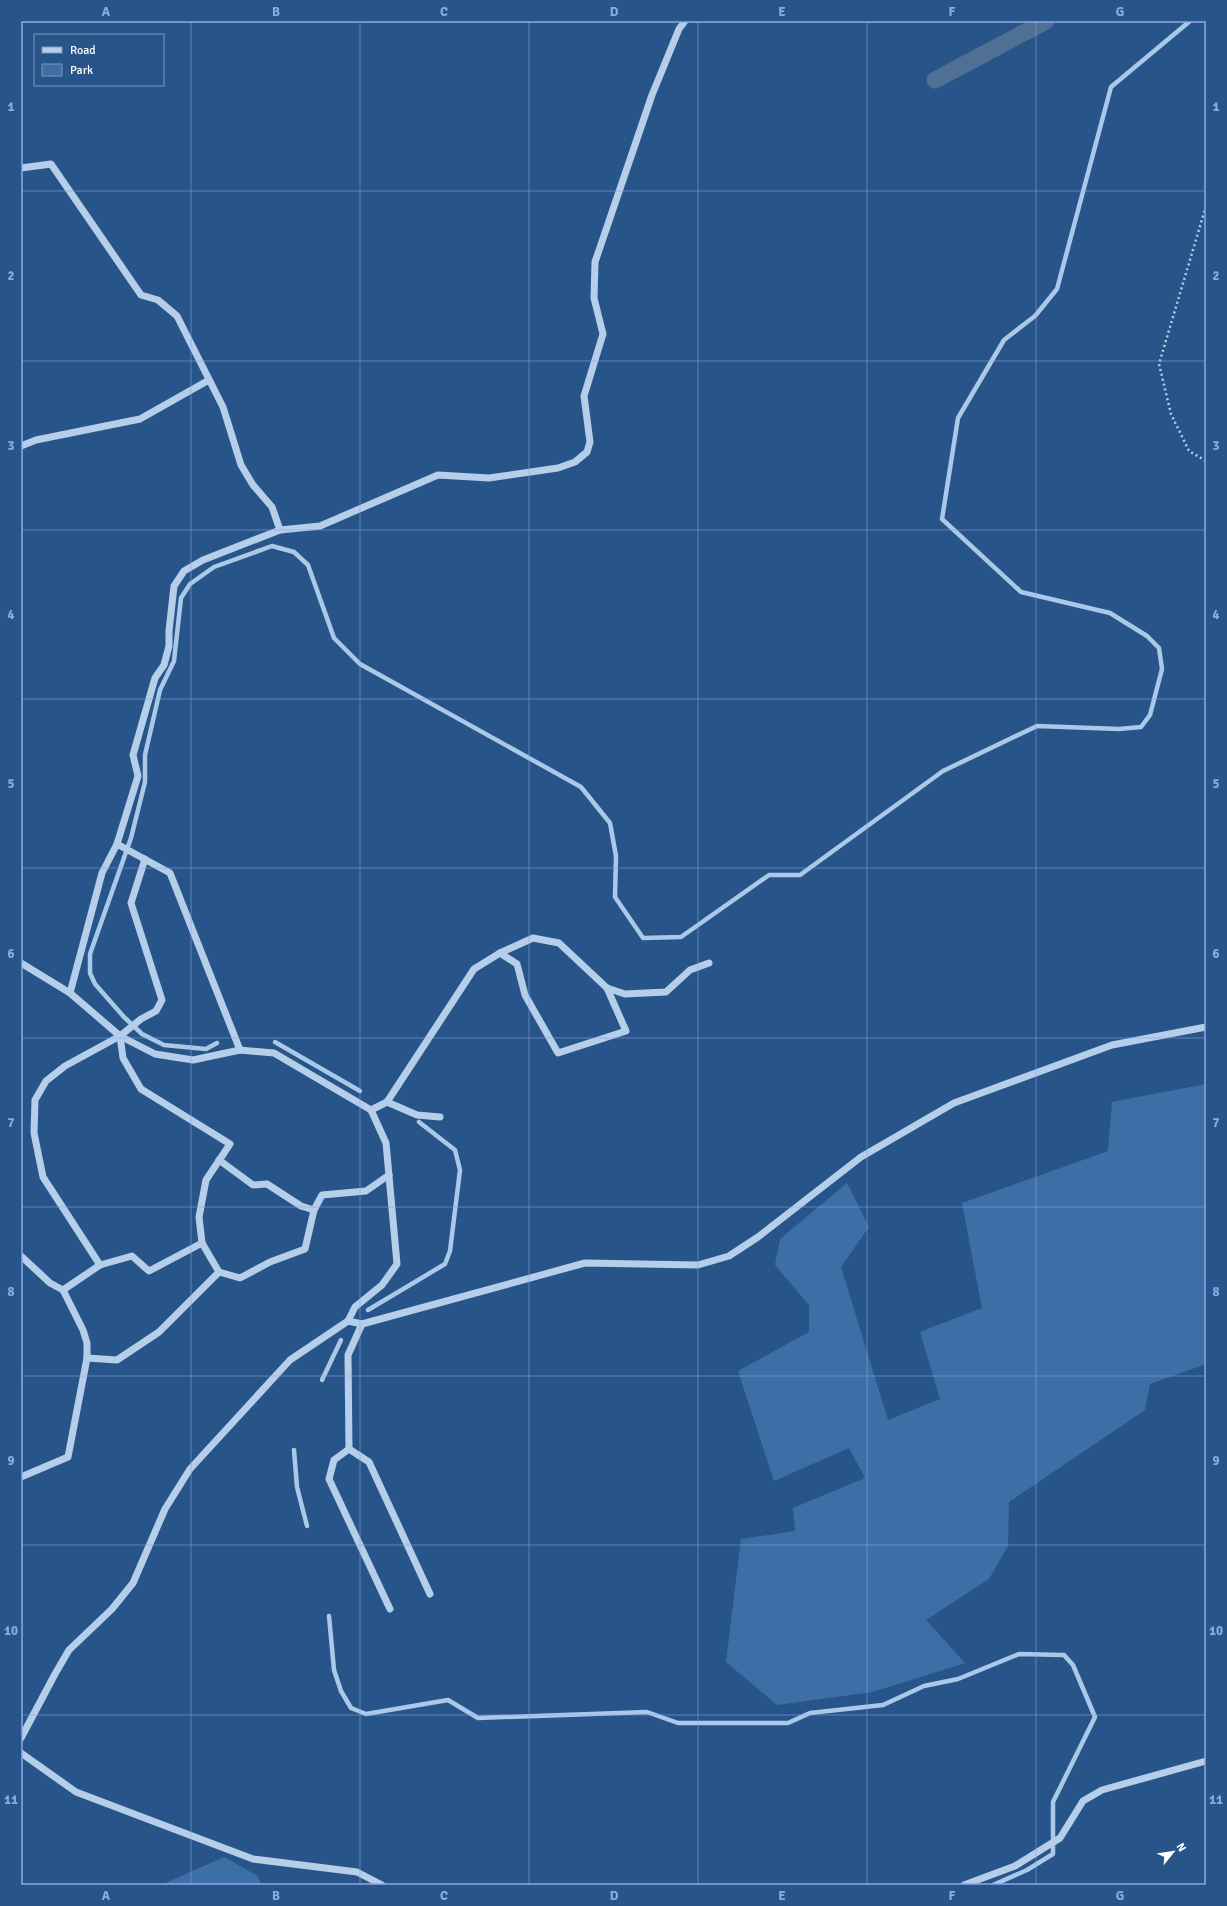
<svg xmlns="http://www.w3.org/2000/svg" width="1227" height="1906" font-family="Signika,sans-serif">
  <rect width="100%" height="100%" fill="#285589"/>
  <g fill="#3d6fa6">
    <path d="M1206 1084V1364L1150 1384 1145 1410 1009 1502 1008 1546 989 1579 926 1620 965 1663 873 1692 777 1705 726 1662 741 1539 795 1531 793 1508 865 1478 849 1448 774 1481 738 1371 809 1332V1305L775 1265 780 1239 847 1183 869 1227 841 1267 888 1420 940 1399 920 1332 982 1308 962 1203 1108 1151 1112 1102Z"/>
    <path d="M224 1857 258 1876 261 1885H161Z"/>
  </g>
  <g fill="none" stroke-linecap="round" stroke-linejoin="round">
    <g stroke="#aac9e9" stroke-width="4.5">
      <path d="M275 1042 360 1091"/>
      <path d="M217 1043 206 1049 164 1045 142 1034 124 1017 95 984 90 973V954L131 838 145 782V755L160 690 174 661 181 598 190 584 214 567 272 546 294 552 308 565 334 638 360 664 581 787 610 823 616 856 615 897 643 938 681 937 769 875H800L943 771 1037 726 1119 729 1141 727 1150 715 1162 669 1159 648 1147 636 1110 613 1021 592 942 519 958 418 1004 340 1035 316 1057 289 1111 87 1190 21"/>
      <path d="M368 1310 445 1264 450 1251 460 1170 455 1150 419 1122"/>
      <path d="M322 1380 341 1340"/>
      <path d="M294 1450 297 1487 307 1526"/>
      <path d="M329 1616 334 1670 341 1691 351 1708 366 1714 448 1700 478 1718 647 1712 678 1723H788L810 1713 883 1705 924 1686 958 1679 1019 1654 1064 1655 1073 1665 1095 1717 1053 1802V1854L1027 1870 993 1885"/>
    </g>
    <path stroke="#506f94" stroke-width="17" d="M935 80 1046 21"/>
    <path stroke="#b5cee9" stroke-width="2.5" stroke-dasharray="2 3" stroke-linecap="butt" d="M1206 206 1159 364 1171 414 1189 451 1206 461"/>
    <g stroke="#b5cee9" stroke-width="7">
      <path d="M21 168 51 164 141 295 158 300 177 316 223 407 241 465 253 485 272 507 280 530"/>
      <path d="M21 446 36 440 140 419 209 380"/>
      <path d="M117 844 170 873 240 1050"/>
      <path d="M500 953 517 964 525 995 558 1053 626 1031 607 988"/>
      <path d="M21 963 70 993 120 1036 155 1054 193 1060 240 1050 274 1053 371 1110 386 1143 397 1264 382 1285 355 1307 348 1321 290 1360 190 1469 165 1509 133 1583 112 1609 69 1650 55 1674 21 1738"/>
      <path d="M70 993 102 873 117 844 138 776 133 755 155 678 164 665 169 646V631L174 586 184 571 203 560 280 530 320 526 438 475 489 478 558 468 575 462 587 452 590 442 584 396 603 334 594 298 595 262 652 95 679 29 685 21"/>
      <path d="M120 1036 123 1058 141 1089 230 1144 206 1180 199 1217 202 1243 219 1272 240 1278 270 1262 305 1249 314 1210 322 1195 366 1191 389 1175"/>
      <path d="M387 1102 417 1115 440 1117"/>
      <path d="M371 1110 387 1102 474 969 500 953 533 938 559 943 607 988 625 994 666 992 690 970 709 963"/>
      <path d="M219 1160 253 1185 267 1184 301 1206 314 1210"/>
      <path d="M21 1256 50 1283 63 1290"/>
      <path d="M100 1265 132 1256 149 1271 202 1243"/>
      <path d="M348 1321 362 1324 585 1263 698 1265 729 1256 758 1237 861 1157 954 1103 1112 1045 1206 1027"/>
      <path d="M87 1358 117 1360 159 1332 219 1272"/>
      <path d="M349 1449 348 1355 362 1324"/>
      <path d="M21 1477 68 1457 87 1358V1343L83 1330 63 1290 100 1265 43 1177 34 1133 35 1100 46 1081 65 1066 120 1036 141 1019 156 1011 162 1000 131 903 145 859"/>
      <path d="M390 1609 329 1479 334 1460 349 1449 369 1462 430 1594"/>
      <path d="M21 1753 76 1792 253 1859 357 1872 382 1885"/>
      <path d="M964 1885 1015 1866 1060 1838 1083 1801 1102 1790 1206 1761"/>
    </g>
  </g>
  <path fill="none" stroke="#8ea6ec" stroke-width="1" stroke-opacity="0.55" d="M191 21V1885M360 21V1885M529 21V1885M698 21V1885M867 21V1885M1036 21V1885M21 191H1206M21 361H1206M21 530H1206M21 699H1206M21 868H1206M21 1038H1206M21 1207H1206M21 1376H1206M21 1545H1206M21 1715H1206"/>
  <rect width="1227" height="1906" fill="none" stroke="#285589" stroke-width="44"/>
  <rect x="34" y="34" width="130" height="52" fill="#285589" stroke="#7e99b8"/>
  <rect x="42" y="47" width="20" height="6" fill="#b5cee9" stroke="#7e99b8"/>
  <text x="70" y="54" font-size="12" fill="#ffffff">Road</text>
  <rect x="42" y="64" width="20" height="12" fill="#3d6fa6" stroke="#7e99b8"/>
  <text x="70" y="74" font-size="12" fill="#ffffff">Park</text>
  <g transform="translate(1173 1852) rotate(60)" stroke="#285589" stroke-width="3" paint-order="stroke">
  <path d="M0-3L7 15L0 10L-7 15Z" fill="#ffffff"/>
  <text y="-6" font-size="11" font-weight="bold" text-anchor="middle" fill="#ffffff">N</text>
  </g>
  <rect x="22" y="22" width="1183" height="1862" fill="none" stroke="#8ea6ec" stroke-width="1.5"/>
  <g font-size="13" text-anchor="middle" font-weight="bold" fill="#8ea6ec">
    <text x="106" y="16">A</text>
    <text x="276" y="16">B</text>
    <text x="444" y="16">C</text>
    <text x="614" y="16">D</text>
    <text x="782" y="16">E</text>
    <text x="952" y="16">F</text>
    <text x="1120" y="16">G</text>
    <text x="11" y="111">1</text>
    <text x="1216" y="111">1</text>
    <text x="11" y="280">2</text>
    <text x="1216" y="280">2</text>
    <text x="11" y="450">3</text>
    <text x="1216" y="450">3</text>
    <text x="11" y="619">4</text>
    <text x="1216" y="619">4</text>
    <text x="11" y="788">5</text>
    <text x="1216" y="788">5</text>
    <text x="11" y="958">6</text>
    <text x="1216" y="958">6</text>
    <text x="11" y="1127">7</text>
    <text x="1216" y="1127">7</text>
    <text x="11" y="1296">8</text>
    <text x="1216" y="1296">8</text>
    <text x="11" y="1465">9</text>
    <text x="1216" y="1465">9</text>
    <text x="11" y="1635">10</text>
    <text x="1216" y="1635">10</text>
    <text x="11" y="1804">11</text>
    <text x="1216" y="1804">11</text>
    <text x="106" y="1900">A</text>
    <text x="276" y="1900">B</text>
    <text x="444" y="1900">C</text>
    <text x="614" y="1900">D</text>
    <text x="782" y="1900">E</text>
    <text x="952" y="1900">F</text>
    <text x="1120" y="1900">G</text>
  </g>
</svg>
